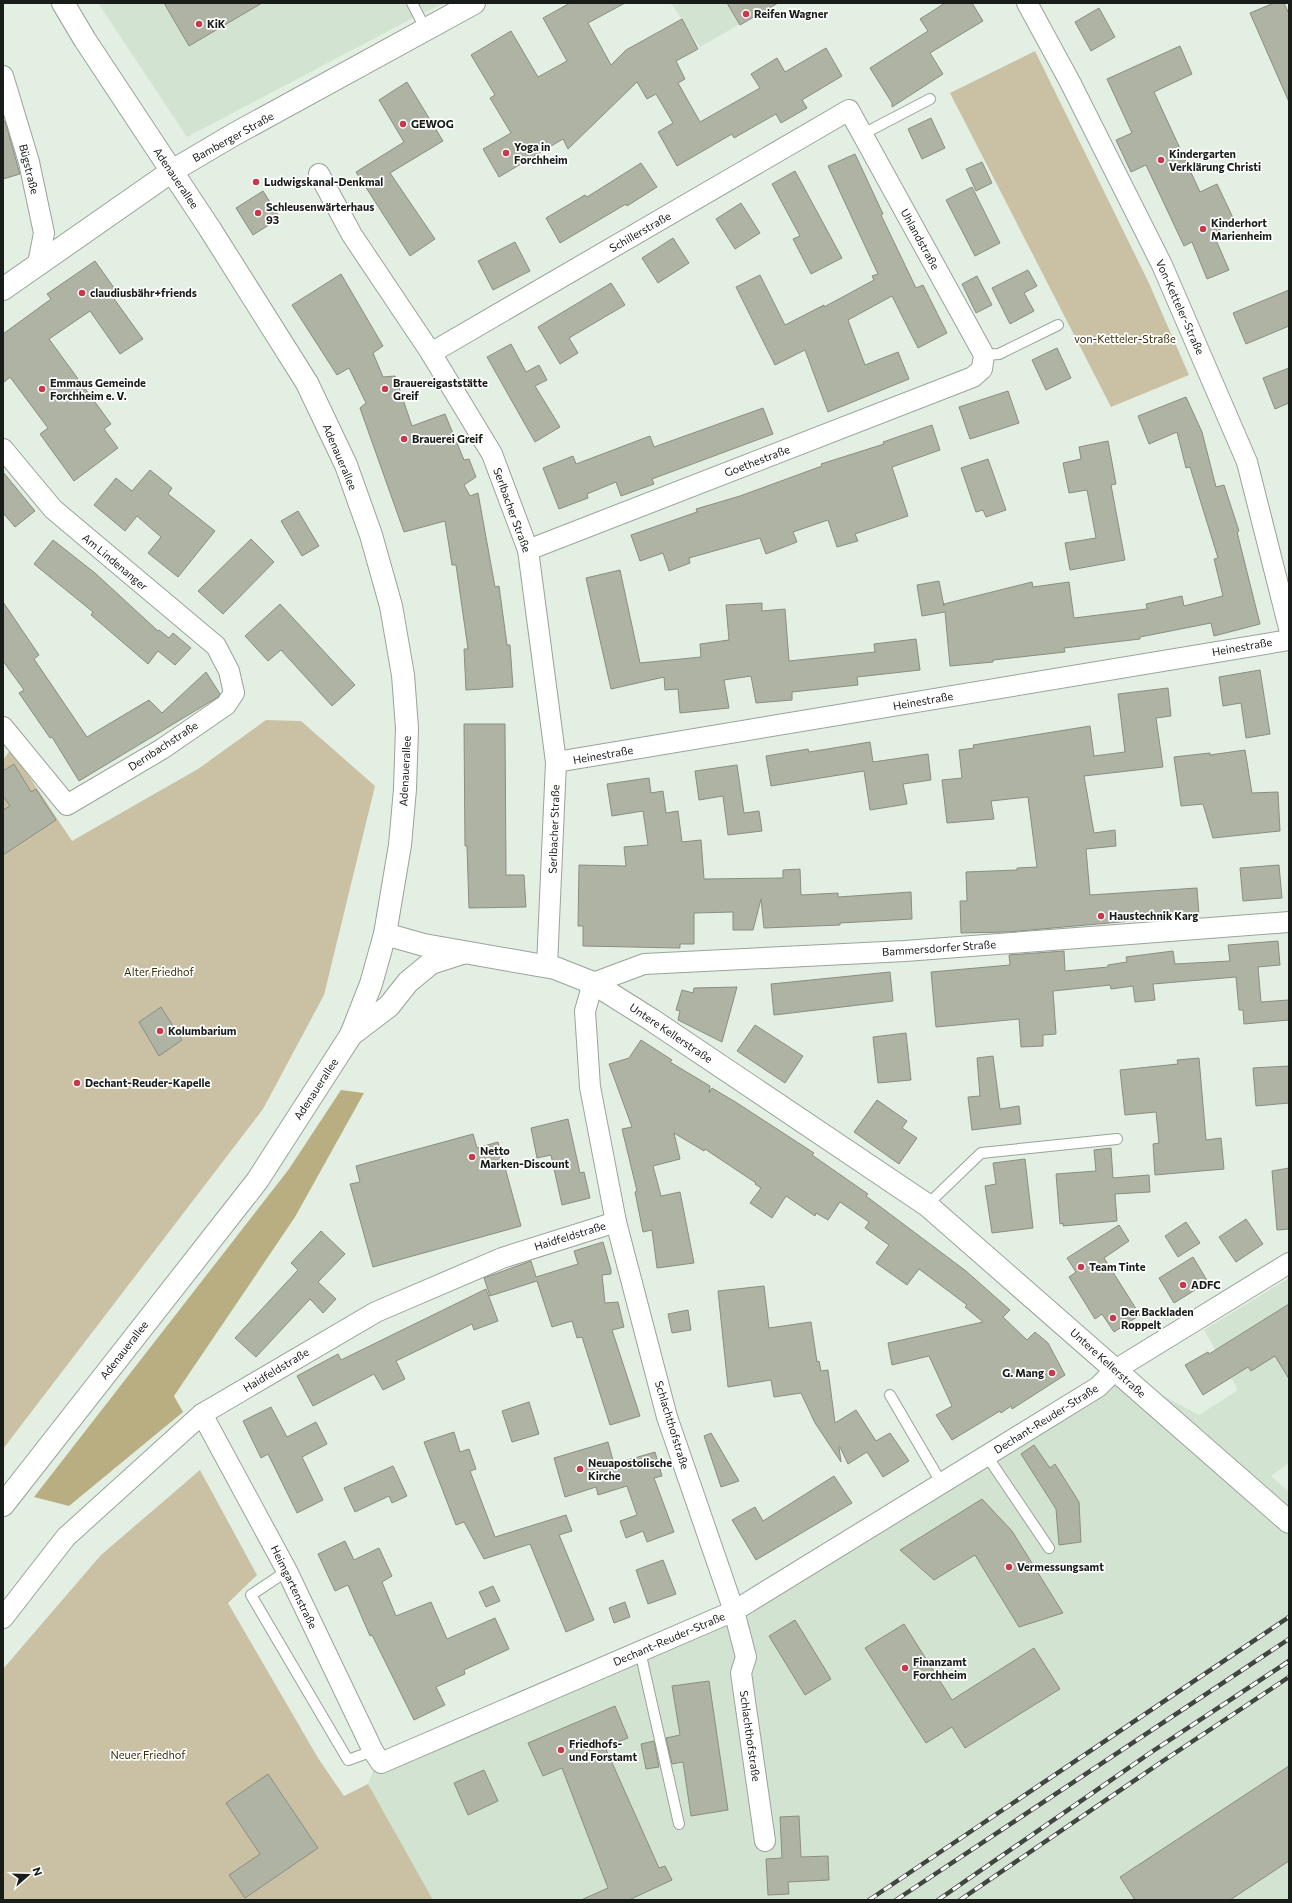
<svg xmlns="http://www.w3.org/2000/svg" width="1292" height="1903" font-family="Commissioner,sans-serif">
  <rect width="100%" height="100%" fill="#e3efe3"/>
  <g fill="#d2e3d1">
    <path d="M98 3H445L415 17 187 137Z"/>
    <path d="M671 3H776L700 47Z"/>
    <path d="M1289 1278V1463L1271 1476 1289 1492V1900H433L368 1784 379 1756 729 1601 1119 1372 1199 1415 1238 1390 1204 1330Z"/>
  </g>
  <g fill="#cac1a4">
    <path d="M1035 51 1148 281 1189 375 1111 407 950 93Z"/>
    <path d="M266 720 301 721 375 786 324 995 263 1109 3 1449V760L11 749 72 841 198 769Z"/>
    <path d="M200 1470 257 1575 228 1603 318 1758 344 1796 368 1784 433 1900H3V1669L101 1555Z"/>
  </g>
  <path fill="#b9ad82" d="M341 1090 364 1093 295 1217 174 1396 183 1412 69 1506 34 1497 289 1169Z"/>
  <g fill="#afb3a4" stroke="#8a8e80">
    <path d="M164 3H262L189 46Z"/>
    <path d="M570 3H625L588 23 611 65 626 50 682 19 698 49 676 61 685 79 678 83 700 122 760 88 751 74 777 58 785 72 826 48 842 76 802 100 807 108 781 123 776 114 734 138 732 134 677 166 658 132 673 123 656 94 647 99 637 82 568 149 563 139 499 177 483 149 511 133 490 98 495 95 471 55 511 31 538 77 567 61 543 18Z"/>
    <path d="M727 3H778L740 25Z"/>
    <path d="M945 3H972L983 21 930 53 943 74 892 107V103L870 68 928 31 920 19Z"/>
    <path d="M1274 3H1284L1289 14V102L1250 13Z"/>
    <path d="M1099 8 1115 37 1091 51 1075 22Z"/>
    <path d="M1180 46 1192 74 1154 92 1200 192 1217 184 1235 222 1213 233 1229 270 1207 279 1192 242 1184 246 1146 165 1131 172 1116 140 1132 133 1107 79Z"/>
    <path d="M407 82 443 141 390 173 435 239 410 256 356 172 404 142 379 100Z"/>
    <path d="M931 118 945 148 922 159 908 129Z"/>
    <path d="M3 121H5L20 174 3 179Z"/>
    <path d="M855 154 883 214 881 215 916 288 923 285 947 333 918 348 892 296 848 320 865 365 898 352 909 379 828 412 805 350 775 365 736 287 760 275 785 325 824 305V307L874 280 872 276 878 274 828 166Z"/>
    <path d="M982 162 992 183 976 191 966 169Z"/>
    <path d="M641 163 657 187 627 206 626 204 560 243 546 218 585 195 587 197Z"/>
    <path d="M795 171 842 258 811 274 793 239 800 236 772 184Z"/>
    <path d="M972 187 1000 243 975 256 946 200Z"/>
    <path d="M263 191 280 218 253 235 236 208Z"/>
    <path d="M741 203 760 233 735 249 716 219Z"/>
    <path d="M673 238 689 263 658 283 642 258Z"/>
    <path d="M515 242 530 271 493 290 478 261Z"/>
    <path d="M95 261 117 292 112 296 143 339 120 354 90 311 49 339 111 424 104 429 118 448 74 481 40 434 48 428 10 377 3 383V334L51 299 47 294Z"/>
    <path d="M1028 270 1037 286 1024 293 1034 311 1010 324 992 288Z"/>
    <path d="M341 274 383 346 373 353 383 377 395 376 412 426 445 414 464 460 469 459 476 477 464 485 470 496 478 493 495 587 499 586 507 645H510L513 687 466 690 464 649H468L456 565H452L445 521 404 532 360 408 366 403 349 368 337 375 292 305Z"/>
    <path d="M977 276 992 305 976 313 962 284Z"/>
    <path d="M611 283 625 305 569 338 578 353 560 364 538 327Z"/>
    <path d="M1289 290V326L1246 344 1233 313Z"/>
    <path d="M511 344 526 372 539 365 547 380 535 386 560 427 535 442 487 357Z"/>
    <path d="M1057 348 1071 378 1046 390 1032 360Z"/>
    <path d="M1289 368V403L1275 409 1263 378Z"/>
    <path d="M1008 391 1019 423 970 439 959 407Z"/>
    <path d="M1186 397 1202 432 1216 487 1224 485 1239 531 1237 532 1260 624 1214 636 1211 623 1140 637V639L1064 648 1065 652 993 660V662L950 666 945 612 922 616 917 585 939 581 944 606V604L1032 582 1033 587 1069 582 1074 618 1147 609 1146 604 1182 596 1184 606 1223 596 1214 559 1218 558 1190 467 1186 468 1177 432 1149 444 1138 416Z"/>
    <path d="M763 408 773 434 652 479 654 484 621 496 616 482 587 494 588 498 559 509 543 468 573 456 576 464 650 436 654 447Z"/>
    <path d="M932 425 940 450 892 467 908 516 855 534 858 541 837 547 828 520 793 532 797 542 766 554 760 538 689 558 690 563 669 571 663 553 640 561 631 535 697 512 696 509 740 496 822 466 821 464 884 444 883 442Z"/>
    <path d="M1108 441 1116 484 1111 485 1125 560 1070 570 1065 543 1096 538 1087 490 1069 493 1063 463 1081 459 1079 447Z"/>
    <path d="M988 459 1006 510 986 517 983 510 976 512 961 468Z"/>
    <path d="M150 470 172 488 168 494 215 531 178 577 148 553 161 537 137 516 125 531 94 505 116 478 132 491Z"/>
    <path d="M3 472 35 511 15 527 3 513Z"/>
    <path d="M298 511 319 546 302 556 281 521Z"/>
    <path d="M251 539 274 562 223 614 198 591Z"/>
    <path d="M53 540 95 573 158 631 159 630 169 638 173 633 191 648 175 665 158 651 148 664 91 615 93 612 34 564Z"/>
    <path d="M620 570 640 663 701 657 700 644 729 640 726 605 762 603V611L785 609 789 661 875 652 874 644 916 639 920 670 857 677 858 685 792 692V700L756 703 751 676 724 680 729 708 680 713 678 689 665 690 664 677 611 689 586 578Z"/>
    <path d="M3 602 39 655 34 659 87 737 149 700 162 713 206 672 220 694 218 697 79 781 52 737 50 738 19 693 24 690 3 661Z"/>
    <path d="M280 604 355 685 332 706 281 650 268 661 245 636Z"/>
    <path d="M1260 670 1270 734 1246 738 1241 703 1223 706 1219 677Z"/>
    <path d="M1168 688 1171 716 1156 718 1163 767 1084 776 1094 833 1115 830 1116 846 1086 849 1090 895 1197 888 1199 915 1008 932 961 933 960 901H967L966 872 1017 870V868L1037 867 1028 797 991 801 994 819 947 823 942 780 962 778 959 750 974 748 973 745 1090 726 1094 756 1125 752 1118 694Z"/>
    <path d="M464 724H505L506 875H524L526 907 469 908 467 846H465Z"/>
    <path d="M870 742 873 762 928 754 931 780 903 784 907 804 870 810 864 771 771 786 766 756 808 749 809 752Z"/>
    <path d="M1245 750 1252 793 1278 792 1280 831 1213 838 1203 804 1181 806 1174 757 1210 753V755Z"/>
    <path d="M14 764 31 792 36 789 56 820 3 855V810L10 806 3 796V771Z"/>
    <path d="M737 765 744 813 759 811 762 831 728 835 723 796 699 800 695 771Z"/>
    <path d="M649 778 651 793 663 791 666 813 678 811 682 842 701 840 704 879 783 878V870L800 869 801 895 838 893V897L911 892 912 919 840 923V925L764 928 761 899 753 930H733V912L694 913V944H680V948L583 946V926H578L579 865 626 866 624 847 648 845 643 811 612 816 607 784Z"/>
    <path d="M1279 865 1282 898 1243 901 1240 868Z"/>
    <path d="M1278 941 1280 965 1258 967 1261 1002 1289 1000V1020L1244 1024 1243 1010H1239L1236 977 1153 984 1155 1000 1135 1002 1133 986 1111 989 1110 985 1053 991 1056 1034 1043 1035V1046L1021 1047 1019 1019 936 1027 931 972 1010 965 1009 955 1064 951 1065 971 1108 967V965L1127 962 1126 957 1173 951 1175 964 1230 961 1228 945Z"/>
    <path d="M890 972 893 1001 774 1015 771 984Z"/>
    <path d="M737 987 722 1042 678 1020 680 1011 676 1010 682 990 693 993 694 988Z"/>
    <path d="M161 1007 182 1040 159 1056 139 1022Z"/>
    <path d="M755 1025 803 1056 785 1083 737 1051Z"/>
    <path d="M906 1033 911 1080 878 1083 873 1037Z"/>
    <path d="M641 1040 672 1060 670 1062 710 1086 709 1093 712 1088 737 1103 814 1153 812 1155 868 1194 866 1196 966 1271 1010 1310 1003 1317 1027 1340 1035 1332 1048 1343 1065 1375 1012 1409 1011 1406 1001 1413 1000 1411 952 1440 936 1415 952 1406 929 1356 892 1365 888 1343 983 1322 965 1307 967 1305 919 1269 907 1285 876 1263 889 1245 865 1228 869 1222 840 1202 828 1220 816 1213 815 1216 786 1196 772 1218 750 1203 761 1188 755 1184 756 1183 705 1149 704 1151 674 1133 680 1159 653 1166 661 1196 680 1192 694 1263 657 1268 652 1230 643 1232 635 1192 637 1191 622 1129 632 1127 609 1064 629 1058Z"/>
    <path d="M993 1056 1000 1109 1019 1106 1021 1124 972 1130 968 1097 980 1096 977 1058Z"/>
    <path d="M1199 1058 1206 1140 1221 1138 1224 1169 1155 1175 1153 1144 1159 1143 1156 1112 1125 1115 1120 1070 1178 1064 1177 1060Z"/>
    <path d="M1289 1066V1103L1256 1106 1253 1068Z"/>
    <path d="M877 1100 907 1121 902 1128 917 1138 899 1164 854 1132Z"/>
    <path d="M568 1119 580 1173 584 1172 590 1198 562 1205 551 1155 537 1158 531 1128Z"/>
    <path d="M473 1134 477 1148 498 1142 521 1226 373 1267 350 1184 360 1182 356 1166Z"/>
    <path d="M1111 1148 1113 1178 1149 1175 1150 1192 1115 1194 1117 1221 1063 1226V1223L1060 1224 1056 1174 1096 1171 1094 1150Z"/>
    <path d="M1025 1159 1033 1228 992 1233 985 1186 996 1184 993 1163Z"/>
    <path d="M1289 1168V1229L1277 1230 1272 1171Z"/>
    <path d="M1246 1219 1263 1244 1236 1262 1219 1237Z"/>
    <path d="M1186 1222 1200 1243 1178 1257 1165 1236Z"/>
    <path d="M1119 1225 1129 1241 1104 1258 1140 1315 1114 1332 1102 1314 1095 1319 1069 1277 1076 1272 1067 1258Z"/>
    <path d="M321 1231 345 1254 318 1282 336 1299 323 1313 310 1299 256 1357 235 1338 298 1270 291 1263Z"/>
    <path d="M603 1242 611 1270V1274L602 1275 605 1303 618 1302 624 1327 612 1330 640 1416 610 1425 582 1337 577 1338 572 1321 552 1327 537 1281 490 1296 484 1278 531 1261 536 1277 578 1264 574 1251Z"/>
    <path d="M1193 1257 1208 1282 1174 1303 1159 1278Z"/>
    <path d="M764 1286 769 1328 811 1322 817 1362 819 1361 821 1371 828 1370 835 1423 856 1410 876 1441 890 1433 909 1461 883 1477 867 1452 848 1464 840 1447H839L841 1462 815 1423 801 1393 774 1397 771 1380 728 1387 718 1291Z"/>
    <path d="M486 1289 498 1321 474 1330 472 1324 396 1361 405 1379 383 1390 374 1374 313 1406 297 1376 338 1354 341 1360Z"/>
    <path d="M1289 1304V1379L1275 1356 1251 1371 1248 1367 1203 1395 1185 1365 1208 1352 1209 1354Z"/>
    <path d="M688 1310 691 1330 672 1333 668 1314Z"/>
    <path d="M529 1402 539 1434 512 1442 502 1411Z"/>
    <path d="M271 1407 287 1437 316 1422 327 1444 302 1457 323 1500 297 1513 268 1454 261 1458 243 1421Z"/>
    <path d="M454 1432 460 1452 469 1449 476 1469 470 1471 495 1537 566 1515 572 1531 559 1535 594 1620 566 1632 530 1544 484 1559 464 1522 456 1525 424 1442Z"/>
    <path d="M711 1433 739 1481 721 1487 704 1436Z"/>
    <path d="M608 1442 614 1464 655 1452 662 1476 654 1478 674 1532 647 1542 643 1531 626 1538 620 1521 637 1515 627 1486 598 1495 596 1487 565 1497 554 1458Z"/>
    <path d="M1034 1445 1050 1468 1055 1464 1079 1502 1081 1542 1059 1545 1056 1509 1021 1454Z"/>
    <path d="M393 1466 407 1496 392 1503 389 1496 355 1512 344 1488Z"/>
    <path d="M834 1476 852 1503 756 1560 732 1520 755 1507 763 1521Z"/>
    <path d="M982 1499 1012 1531 1063 1613 1019 1627 975 1555 934 1580 900 1550Z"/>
    <path d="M345 1541 354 1560 379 1548 392 1576 382 1582 396 1616 431 1602 447 1639 495 1618 509 1649 464 1670 465 1674 436 1687 445 1705 414 1720 372 1635 370 1636 348 1585 335 1591 318 1554Z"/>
    <path d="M663 1560 676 1594 648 1604 636 1570Z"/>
    <path d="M493 1586 500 1601 486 1607 479 1592Z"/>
    <path d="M625 1602 630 1617 614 1623 609 1608Z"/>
    <path d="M795 1620 831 1679 805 1695 769 1636Z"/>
    <path d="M904 1624 952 1700 1034 1648 1060 1689 965 1748 952 1727 926 1743 865 1648Z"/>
    <path d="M709 1681 728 1810 691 1816 683 1762 672 1764 666 1738 680 1735 672 1686Z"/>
    <path d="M615 1706 628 1738 605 1747 659 1868 665 1866 672 1880 629 1900H581L608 1888 562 1768 543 1776 528 1743Z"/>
    <path d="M654 1741 659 1767 646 1769 641 1744Z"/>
    <path d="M1289 1766V1861L1230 1900H1135L1120 1877Z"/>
    <path d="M484 1770 498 1801 468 1815 454 1783Z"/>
    <path d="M268 1774 318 1848 245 1898 229 1875 260 1854 226 1803Z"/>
    <path d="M799 1816 801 1857 828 1856 829 1880 788 1882 789 1894 768 1895 766 1859 782 1858 780 1817Z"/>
  </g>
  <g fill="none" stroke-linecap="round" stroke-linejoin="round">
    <defs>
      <g id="lane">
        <path d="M412 3 426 30"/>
        <path d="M863 134 930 99"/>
        <path d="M984 355 999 354 1058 325"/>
        <path d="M927 1205 981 1153 1117 1139"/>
        <path d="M890 1395 942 1484"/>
        <path d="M987 1456 1049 1548"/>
        <path d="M287 1571 251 1595 348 1760 373 1751"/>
        <path d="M640 1651 679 1824"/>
      </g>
      <g id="street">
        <path d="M1027 3 1070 82 1162 265 1247 462 1289 628"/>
        <path d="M3 76 29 162 44 233 38 264"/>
        <path d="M319 174 352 235 431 353 492 454 528 550 556 762 547 966"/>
        <path d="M431 353 849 110 984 355 982 369 973 377 528 550"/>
        <path d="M3 449 53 509 216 646 229 671 234 693 226 705 162 749 67 805 3 727"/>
        <path d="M556 762 1289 640"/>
        <path d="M202 1414 287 1571 373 1751 381 1763 734 1611 1098 1387 1115 1370 1289 1263"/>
        <path d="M3 1618 66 1537 202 1414 376 1312 502 1258 616 1222"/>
        <path d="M765 1841 741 1673 746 1657 734 1611 667 1417 616 1222 590 1087 585 1011 593 983 644 964 905 951 1289 922"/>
      </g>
      <g id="secondary">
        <path d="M3 289 172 171 233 135 474 3"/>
        <path d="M385 934 424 945 555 968 593 983 652 1020 927 1205 1289 1522"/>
        <path d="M351 1035 389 1006 408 982 431 963 462 953"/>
        <path d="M3 1505 257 1181 351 1035 371 984 385 934 400 845 405 789 407 728 403 675 391 606 371 535 346 465 307 383 210 229 85 40 63 3"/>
      </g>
    </defs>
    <use href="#lane" stroke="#98a498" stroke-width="12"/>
    <use href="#street" stroke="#98a498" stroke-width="22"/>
    <use href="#secondary" stroke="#98a498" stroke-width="24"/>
    <use href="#lane" stroke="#fff" stroke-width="10"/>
    <use href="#street" stroke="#fff" stroke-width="20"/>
    <use href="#secondary" stroke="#fff" stroke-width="22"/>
    <defs>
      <g id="rail">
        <path d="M869 1900 1289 1617"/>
        <path d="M896 1900 1289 1639"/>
        <path d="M938 1900 1153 1751 1289 1661"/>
        <path d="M960 1900 1160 1763 1289 1677"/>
      </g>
    </defs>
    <use href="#rail" stroke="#404540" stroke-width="4.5"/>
    <use href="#rail" stroke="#fff" stroke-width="3" stroke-dasharray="9" stroke-linecap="butt"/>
  </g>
  <g fill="#ca394b" stroke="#fff" stroke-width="1.5">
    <circle cx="746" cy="14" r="4"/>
    <circle cx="199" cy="24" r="4"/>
    <circle cx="403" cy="124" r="4"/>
    <circle cx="506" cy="153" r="4"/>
    <circle cx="1161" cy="160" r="4"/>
    <circle cx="256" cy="182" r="4"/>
    <circle cx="258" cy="213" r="4"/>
    <circle cx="1203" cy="229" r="4"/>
    <circle cx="82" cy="293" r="4"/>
    <circle cx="42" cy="389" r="4"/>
    <circle cx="385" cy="389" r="4"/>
    <circle cx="404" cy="439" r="4"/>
    <circle cx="1101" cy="916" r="4"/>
    <circle cx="160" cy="1031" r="4"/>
    <circle cx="77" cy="1083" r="4"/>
    <circle cx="472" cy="1157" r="4"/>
    <circle cx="1081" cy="1267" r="4"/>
    <circle cx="1183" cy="1285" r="4"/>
    <circle cx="1113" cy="1318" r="4"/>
    <circle cx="1052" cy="1373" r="4"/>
    <circle cx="580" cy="1469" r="4"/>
    <circle cx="1009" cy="1567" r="4"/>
    <circle cx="905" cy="1668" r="4"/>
    <circle cx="561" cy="1750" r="4"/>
  </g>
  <g text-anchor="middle" stroke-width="3.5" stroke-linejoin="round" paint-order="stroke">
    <g font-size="11" font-weight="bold" fill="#191d19" stroke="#fff" text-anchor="start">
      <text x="754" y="18">Reifen Wagner</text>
      <text x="207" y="28">KiK</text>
      <text x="411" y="128">GEWOG</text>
      <text x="514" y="151">Yoga in<tspan x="514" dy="13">Forchheim</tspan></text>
      <text x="1169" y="158">Kindergarten<tspan x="1169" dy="13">Verklärung Christi</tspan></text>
      <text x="264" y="186">Ludwigskanal-Denkmal</text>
      <text x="266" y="211">Schleusenwärterhaus<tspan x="266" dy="13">93</tspan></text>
      <text x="1211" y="227">Kinderhort<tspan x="1211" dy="13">Marienheim</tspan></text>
      <text x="90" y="297">claudiusbähr+friends</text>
      <text x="50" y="387">Emmaus Gemeinde<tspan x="50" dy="13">Forchheim e. V.</tspan></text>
      <text x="393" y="387">Brauereigaststätte<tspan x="393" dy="13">Greif</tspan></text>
      <text x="412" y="443">Brauerei Greif</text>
      <text x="1109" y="920">Haustechnik Karg</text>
      <text x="168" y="1035">Kolumbarium</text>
      <text x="85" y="1087">Dechant-Reuder-Kapelle</text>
      <text x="480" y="1155">Netto<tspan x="480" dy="13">Marken-Discount</tspan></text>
      <text x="1089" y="1271">Team Tinte</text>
      <text x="1191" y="1289">ADFC</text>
      <text x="1121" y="1316">Der Backladen<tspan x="1121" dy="13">Roppelt</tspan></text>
      <text x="1044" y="1377" text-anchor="end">G. Mang</text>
      <text x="588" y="1467">Neuapostolische<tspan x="588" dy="13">Kirche</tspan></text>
      <text x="1017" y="1571">Vermessungsamt</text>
      <text x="913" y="1666">Finanzamt<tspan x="913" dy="13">Forchheim</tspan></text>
      <text x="569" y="1748">Friedhofs-<tspan x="569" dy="13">und Forstamt</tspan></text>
    </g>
    <g font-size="11" fill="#191d19" stroke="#fff">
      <text transform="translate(233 137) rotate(-29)" y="4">Bamberger Straße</text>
      <text transform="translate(29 169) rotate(76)" y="4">Bügstraße</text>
      <text transform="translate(176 178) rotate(56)" y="4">Adenauerallee</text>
      <text transform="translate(640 232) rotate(-30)" y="4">Schillerstraße</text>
      <text transform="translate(920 239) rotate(61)" y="4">Uhlandstraße</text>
      <text transform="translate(1180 307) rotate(66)" y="4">Von-Ketteler-Straße</text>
      <text transform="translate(340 457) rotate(67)" y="4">Adenauerallee</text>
      <text transform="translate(757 461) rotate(-21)" y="4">Goethestraße</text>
      <text transform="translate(512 510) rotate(70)" y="4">Serlbacher Straße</text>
      <text transform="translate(115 562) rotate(40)" y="4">Am Lindenanger</text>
      <text transform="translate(1242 647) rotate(-10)" y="4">Heinestraße</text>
      <text transform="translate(923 701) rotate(-10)" y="4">Heinestraße</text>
      <text transform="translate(163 746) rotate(-33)" y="4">Dernbachstraße</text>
      <text transform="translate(603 755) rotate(-10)" y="4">Heinestraße</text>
      <text transform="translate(405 771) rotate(-87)" y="4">Adenauerallee</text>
      <text transform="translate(554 829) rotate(-88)" y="4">Serlbacher Straße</text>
      <text transform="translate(939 948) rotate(-4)" y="4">Bammersdorfer Straße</text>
      <text transform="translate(671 1033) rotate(34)" y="4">Untere Kellerstraße</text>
      <text transform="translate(316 1089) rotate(-57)" y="4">Adenauerallee</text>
      <text transform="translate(570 1236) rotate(-17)" y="4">Haidfeldstraße</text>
      <text transform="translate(124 1350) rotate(-52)" y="4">Adenauerallee</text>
      <text transform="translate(1108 1363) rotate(42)" y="4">Untere Kellerstraße</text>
      <text transform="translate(276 1370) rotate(-31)" y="4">Haidfeldstraße</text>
      <text transform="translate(1046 1419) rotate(-32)" y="4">Dechant-Reuder-Straße</text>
      <text transform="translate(672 1425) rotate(73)" y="4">Schlachthofstraße</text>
      <text transform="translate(294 1587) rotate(64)" y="4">Heimgartenstraße</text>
      <text transform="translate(669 1639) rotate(-23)" y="4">Dechant-Reuder-Straße</text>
      <text transform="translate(750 1736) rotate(82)" y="4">Schlachthofstraße</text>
    </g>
    <g font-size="11" fill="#382e09" stroke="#fff">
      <text x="1125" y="343">von-Ketteler-Straße</text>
      <text x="159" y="976">Alter Friedhof</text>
      <text x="148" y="1759">Neuer Friedhof</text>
    </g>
  </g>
  <rect width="1292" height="1903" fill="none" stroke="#191d19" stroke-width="8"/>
  <g transform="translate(28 1875) rotate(70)" stroke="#ffffff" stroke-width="3" paint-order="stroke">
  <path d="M0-3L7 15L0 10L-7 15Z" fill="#191d19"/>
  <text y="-6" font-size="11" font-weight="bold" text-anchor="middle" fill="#191d19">N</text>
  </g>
</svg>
